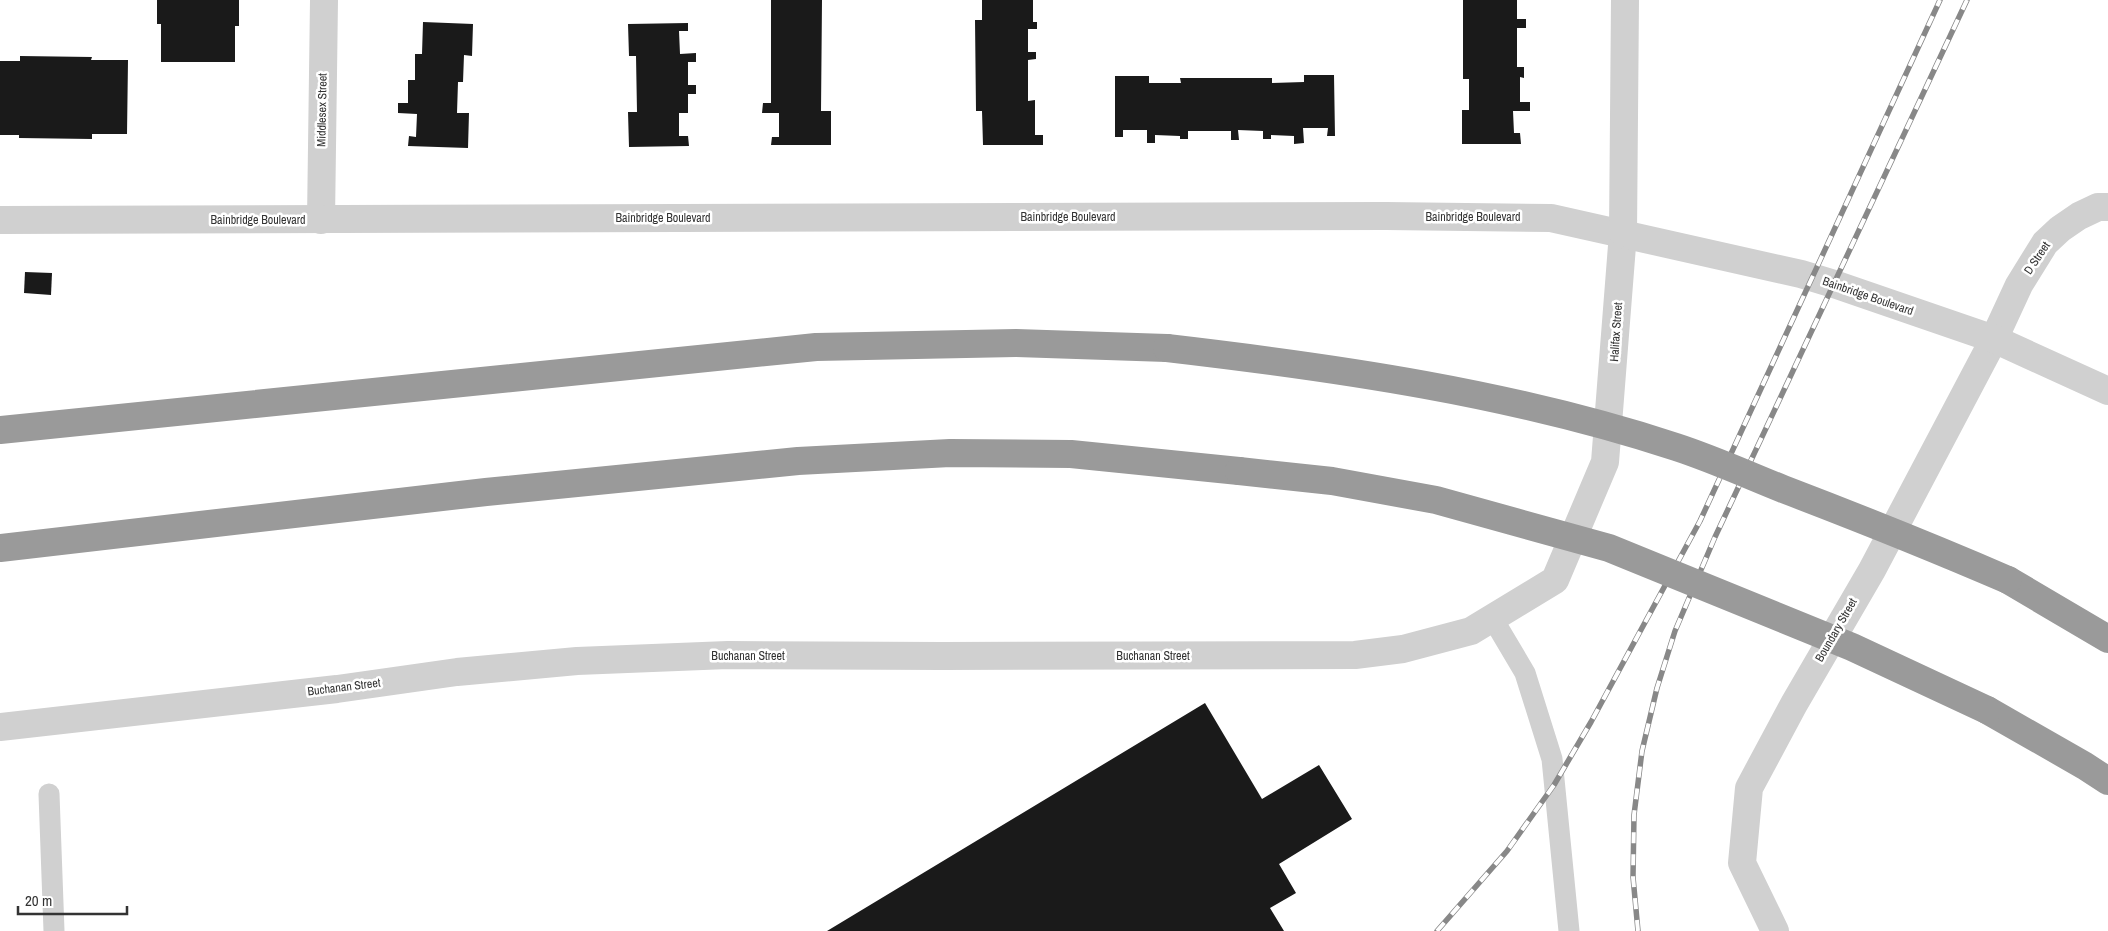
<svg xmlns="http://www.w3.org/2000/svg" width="2108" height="931" font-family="'Archivo Narrow',sans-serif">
  <rect width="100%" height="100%" fill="#fff"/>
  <g fill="#1a1a1a">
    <path d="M157 0H239V26H235V62H161V24H157Z"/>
    <path d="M771 0H822L821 111H831V145H771L772 137H779V113H762L763 103H771Z"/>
    <path d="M982 0H1033V22H1037V29H1028V52H1036V59L1028 60V101L1035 100V135H1043V145H983L982 111H976L975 20H982Z"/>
    <path d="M1463 0H1517V19H1526V28H1517V67H1524V78L1520 77V102H1530V111H1513L1514 133H1520L1521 144H1462V110H1469V79H1463Z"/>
    <path d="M423 22 473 24 472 56 464 55 463 82H458L457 113H469L468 148 408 146 409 136 416 137 417 114 398 113V103H408V80H415V54H422Z"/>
    <path d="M688 23V31H679L680 54 696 53V62H688V85H696V94H688V113H679V136H688L689 146 629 147 628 112H637L636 56H629L628 24Z"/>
    <path d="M20 56 92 57 91 60H128L127 134H92V139L19 138V135H0V61H20Z"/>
    <path d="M1304 75H1334L1335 136H1327L1328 128H1303L1304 143 1294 144V136L1271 135V139H1263V131L1238 130 1239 140H1231V131H1188V139H1180V136L1155 135V143H1147V130H1123V137H1115V76H1149V83H1181L1180 78H1272V83L1304 82Z"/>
    <path d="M25 272 52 273 51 295 24 293Z"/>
    <path d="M1205 703 1262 799 1319 765 1352 819 1279 864 1296 893 1270 908 1284 931H827Z"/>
  </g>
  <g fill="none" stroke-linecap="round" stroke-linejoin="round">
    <g stroke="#d0d0d0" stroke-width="21">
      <path d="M1493 619 1525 673 1552 759 1569 931"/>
      <path d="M49 794 54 931"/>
    </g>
    <g stroke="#d0d0d0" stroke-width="28">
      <path d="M321 220 324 0"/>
      <path d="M0 727 337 689 457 672 577 661 728 655 942 656 1355 655 1403 649 1471 631 1555 580 1605 462 1623 233"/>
      <path d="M1775 931 1742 863 1749 788 1794 704 1872 570 1994 339 2019 285 2045 243 2060 229 2079 216 2098 207H2108"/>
    </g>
    <g stroke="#d0d0d0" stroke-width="28">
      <path d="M0 220 1386 216 1551 218 1801 274 1834 284 1994 339 2108 391"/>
      <path d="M1623 233 1625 0"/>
    </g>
    <g stroke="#9a9a9a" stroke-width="28">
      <path d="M0 430 816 347 1016 343 1167 348"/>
      <path d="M0 548 486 492 798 461 950 453 1071 454 1239 471"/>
      <path d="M2008 580 2108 639"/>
      <path d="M1987 710 2085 766 2108 781"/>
    </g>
    <defs>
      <g id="rail">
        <path d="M1437 931 1507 851 1554 785 1591 722 1700 521 1940 0"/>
        <path d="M1638 931 1633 877 1634 815 1642 751 1657 688 1675 631 1715 537 1967 0"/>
      </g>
    </defs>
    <use href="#rail" stroke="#888" stroke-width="5.5"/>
    <use href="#rail" stroke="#fff" stroke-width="4" stroke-dasharray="11" stroke-linecap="butt"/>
    <g stroke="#9a9a9a" stroke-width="28">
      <path d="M1167 348C1339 368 1511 393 1676 447 1713 459 1748 475 1783 489 1859 518 1934 548 2008 580"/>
      <path d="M1239 471 1332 481 1436 500 1609 548 1852 647 1987 710"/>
    </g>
  </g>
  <g text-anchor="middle" stroke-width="5" stroke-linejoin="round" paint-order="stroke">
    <g font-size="12" fill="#333" stroke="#fff">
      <text transform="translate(322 110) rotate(-89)" y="4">Middlesex Street</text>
      <text x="1068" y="221">Bainbridge Boulevard</text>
      <text x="1473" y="221">Bainbridge Boulevard</text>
      <text x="663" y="222">Bainbridge Boulevard</text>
      <text x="258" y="224">Bainbridge Boulevard</text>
      <text transform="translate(2037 258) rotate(-56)" y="4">D Street</text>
      <text transform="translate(1868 296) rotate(19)" y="4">Bainbridge Boulevard</text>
      <text transform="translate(1616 332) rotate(-86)" y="4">Halifax Street</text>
      <text transform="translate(1836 630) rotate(-60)" y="4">Boundary Street</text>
      <text x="748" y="660">Buchanan Street</text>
      <text x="1153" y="660">Buchanan Street</text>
      <text transform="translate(344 687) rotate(-7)" y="4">Buchanan Street</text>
    </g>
  </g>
  <path d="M18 906v8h109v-8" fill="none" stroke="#333333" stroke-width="2.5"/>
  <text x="25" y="906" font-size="15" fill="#333333" stroke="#ffffff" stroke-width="4" paint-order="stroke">20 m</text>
</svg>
